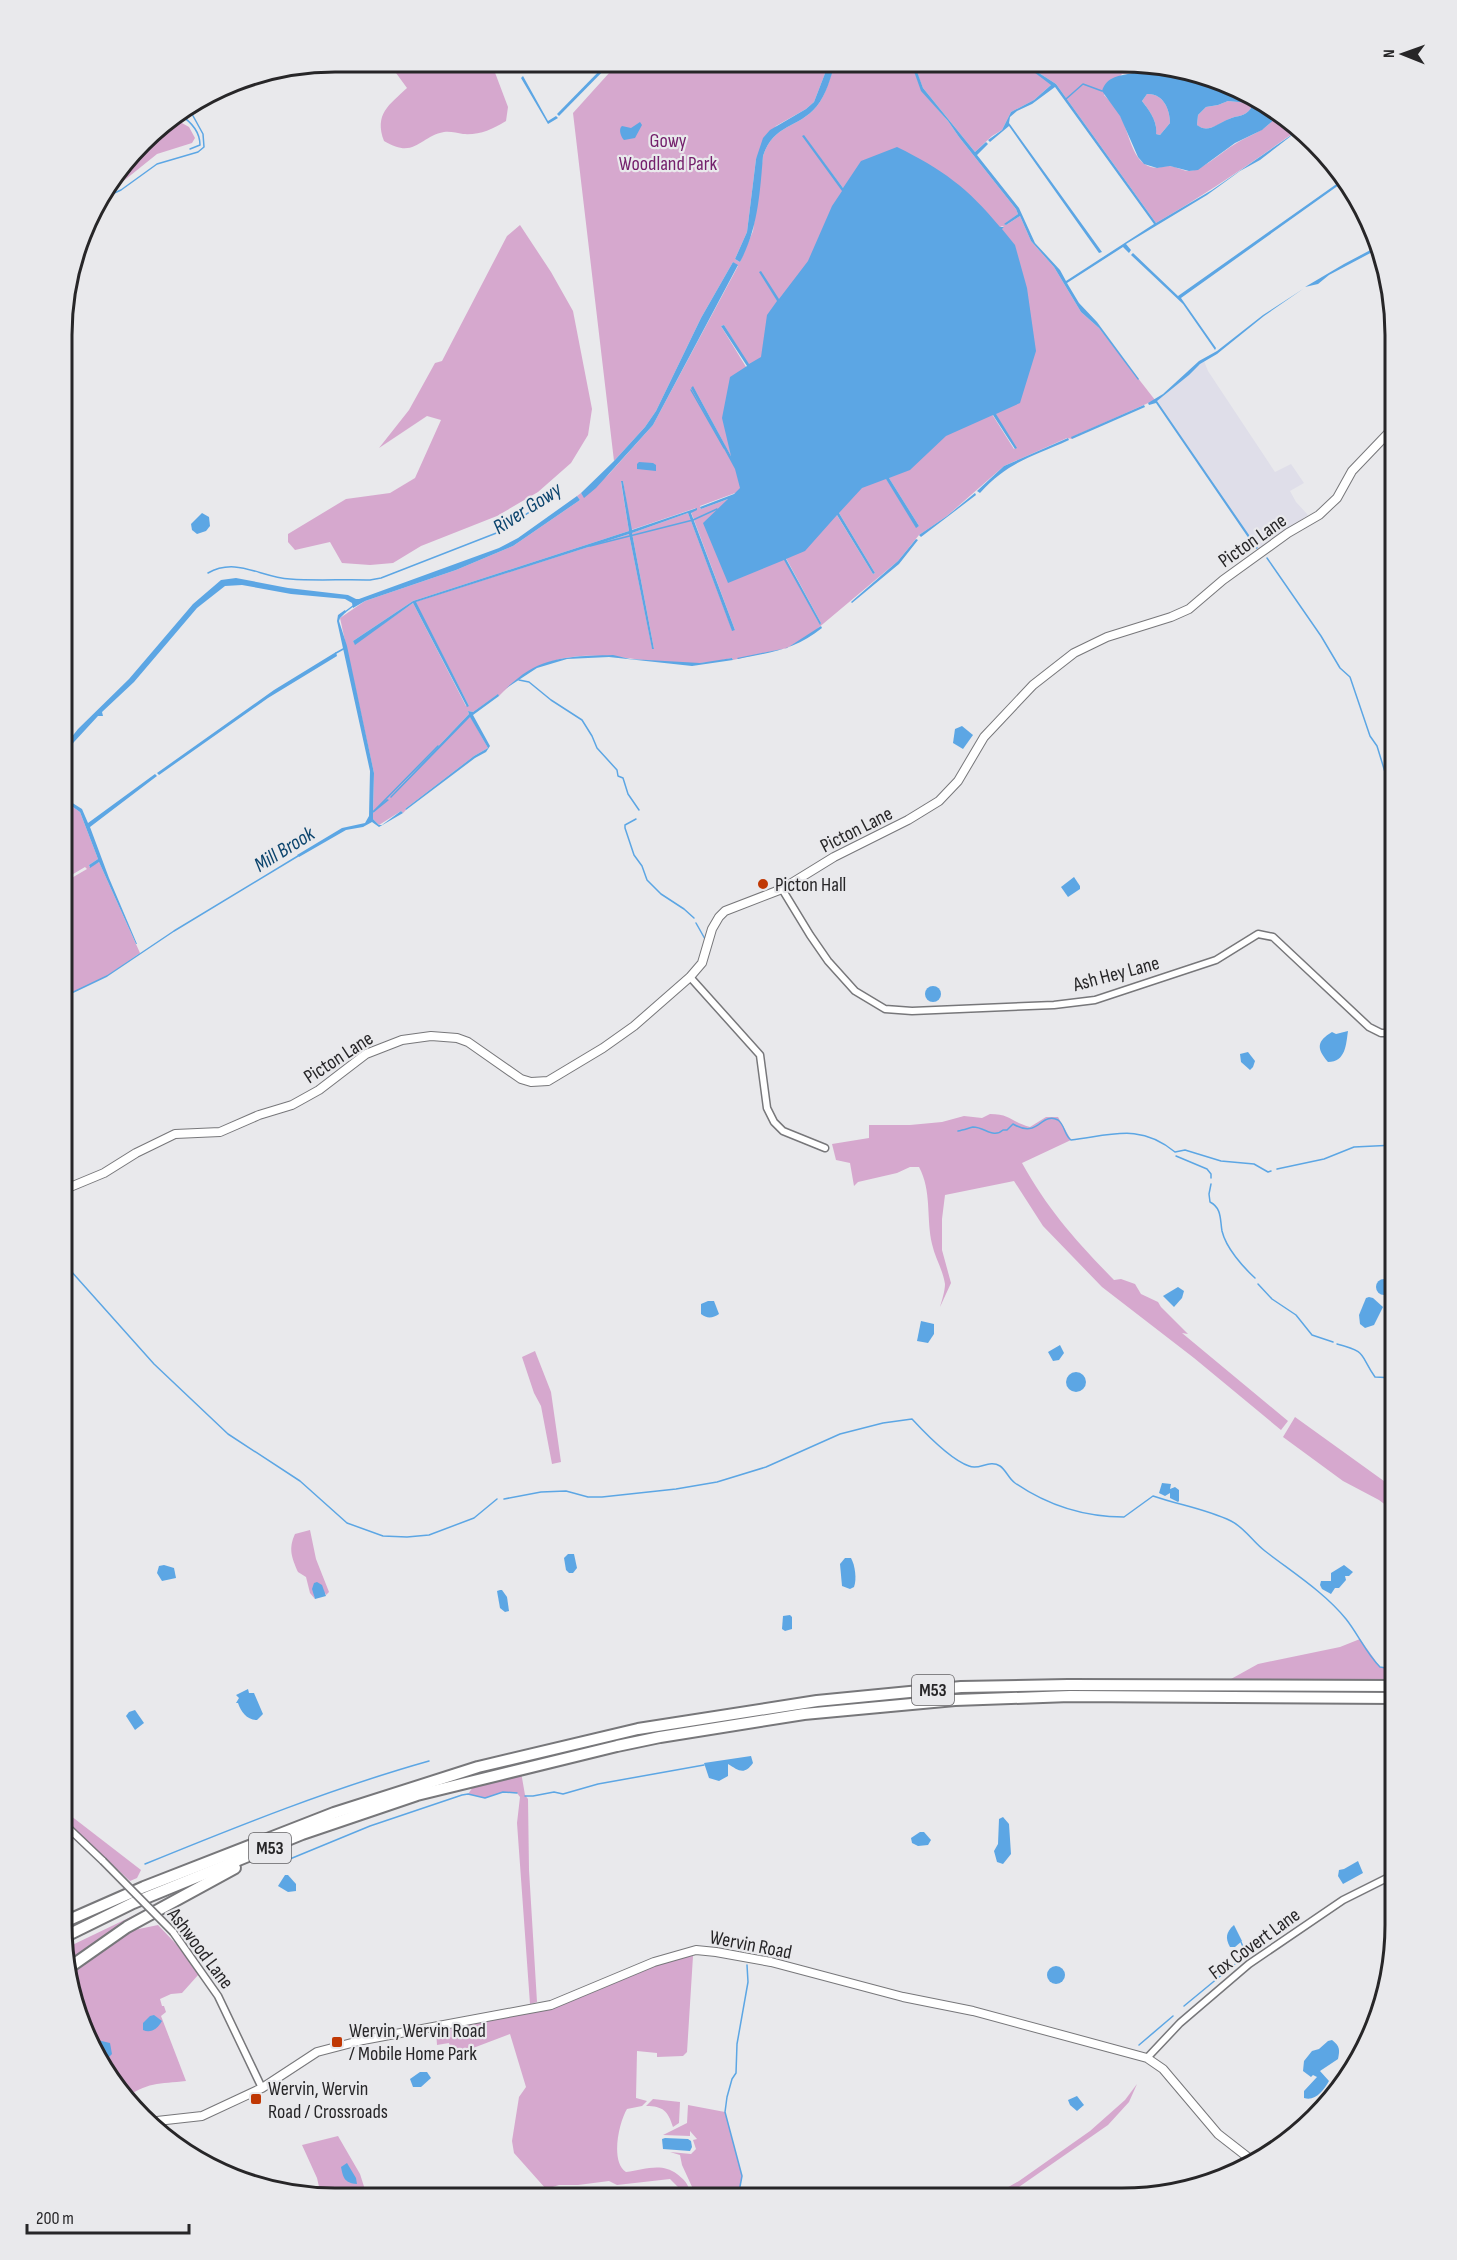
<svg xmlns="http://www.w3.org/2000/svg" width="1457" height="2260" font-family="'Sofia Sans Condensed',sans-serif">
  <rect width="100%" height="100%" fill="#e9e9ec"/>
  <path fill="#dfdee9" d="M1204 361 1208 371 1275 472 1291 464 1304 483 1290 491 1296 502 1308 515 1258 550 1156 401Z"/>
  <g fill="#d6a8ce" fill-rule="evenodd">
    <path d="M388 62H491L508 107 506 121C491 130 480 135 463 134 457 133 450 131 444 132 420 136 415 160 384 141 374 114 389 105 407 88Z"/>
    <path d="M619 62 829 63 814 102 806 109 776 126 756 159 747 232 735 259 740 262 753 231 763 156C774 123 798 129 817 106 826 95 830 77 835 63H911L922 91 948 121 959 137 1016 209 1018 214 1005 224 1006 225 1020 216 1031 241 1054 267 1081 312 1099 328 1155 400 1072 437V439L1067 438 1004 466 947 516 919 535 898 561 811 634 787 648 733 660 732 658C721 660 710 663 700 663 621 666 563 630 499 696L497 695 473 712 468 711 469 714 390 797 470 716 488 748 474 756 405 809 406 810 403 813 401 811 379 825 373 819V813L387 799 373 812 374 773 340 618 365 601 456 570 513 546 580 500 577 496 581 493 584 497 609 474 653 425 738 266 733 262 701 318 656 411 645 427 614 461 573 113ZM803 135 852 200 968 250 1002 226 1004 227 967 253 971 374 1016 448 1014 449 910 284ZM760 272 919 526 916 527 863 441 830 498 875 573 873 574 721 326 724 325 759 382 785 314ZM693 386 821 623 820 624 747 492 701 509 700 506 746 489ZM623 481 631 530 696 508 691 512 735 630H732L688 513 632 533 654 649 652 648 629 534 415 602 469 706H466L413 603 355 644 353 641 413 601 629 531 621 482Z"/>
    <path d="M913 63H1022L1052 84 1034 100 1011 112 1002 130 992 136 975 152 923 88Z"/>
    <path d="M1025 64H1142L1133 73 1122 74 1104 95C1110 101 1117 109 1121 117 1129 132 1132 162 1151 167 1157 169 1163 166 1169 166 1175 166 1181 170 1187 171 1201 172 1223 151 1235 144 1248 135 1273 129 1277 111L1288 118 1299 129C1253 162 1206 194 1156 223L1056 84Z"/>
    <path d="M1147 94C1163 93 1170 109 1170 123L1160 135 1156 134C1158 122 1149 110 1142 101Z"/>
    <path d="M1228 101 1250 103 1251 108C1245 117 1238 115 1229 119 1218 124 1207 134 1197 125L1198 115 1206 107 1218 105Z"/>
    <path d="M173 118 189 127 195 138 192 143 157 154 121 183 109 188 154 130Z"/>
    <path d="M520 225 551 272 573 311 592 409 588 435 571 463 538 492 497 516 421 546 393 563 370 565 342 563 330 542 295 550 288 542V534L346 499 390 493 415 478 441 420 427 416 379 448 409 410 435 363 442 361 507 236Z"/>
    <path d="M63 800 80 812 98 859 89 865V867L99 862 140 953 107 976 63 997V883L87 869 85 867 63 880Z"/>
    <path d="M990 1114C1011 1114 1011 1122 1030 1127L1046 1117H1058L1071 1140 1022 1163C1048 1210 1077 1242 1114 1280L1121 1279 1135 1284 1141 1294 1158 1302 1161 1307 1188 1334 1182 1333 1288 1421 1281 1430 1194 1358 1102 1287 1043 1226 1014 1181 945 1195 942 1219V1250L951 1283 940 1307C942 1300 945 1291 945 1284 943 1270 935 1258 932 1244 926 1218 932 1191 919 1167H910L897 1173 858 1182 854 1186 850 1163 836 1160 832 1144 869 1138V1125H910L942 1122 964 1116 982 1118Z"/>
    <path d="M535 1351 551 1392 561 1462 552 1464 541 1406 534 1393 522 1357Z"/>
    <path d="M1295 1417 1395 1489V1512L1379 1500 1343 1481 1283 1437Z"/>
    <path d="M310 1530 316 1559 329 1592 326 1595 325 1593 314 1595 315 1599 310 1593 306 1577 298 1572C292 1558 288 1549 295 1534Z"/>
    <path d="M1360 1639 1380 1667 1392 1669 1395 1672V1680L1231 1679 1258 1664 1340 1647Z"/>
    <path d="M521 1772 525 1795 528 1799 529 1870 537 2002 530 2004 517 1823 520 1797 517 1793 503 1792 485 1798 468 1794 473 1787Z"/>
    <path d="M62 1809 141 1870 137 1878 130 1881 62 1818Z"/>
    <path d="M141 1912 69 1962 66 1948Z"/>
    <path d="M158 1925 176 1944 199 1974 182 1993 171 1994 160 1999 162 2006H164L166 2012 161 2016 186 2081C160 2084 145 2082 125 2099L118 2092 82 2030 71 1975 95 1956 134 1930Z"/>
    <path d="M693 1956 687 2052 683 2056 657 2057V2053L637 2051 636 2098 647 2101 642 2106 627 2109C619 2122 610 2162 626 2172 644 2170 661 2162 677 2174 683 2179 687 2182 689 2189H693L682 2165 680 2155 670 2152 691 2154 696 2149 693 2140 697 2139 690 2131V2136L663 2135 687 2123 688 2105 725 2112 742 2176 738 2197H684L681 2190 670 2179 617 2185 609 2181 578 2185H559L546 2189 514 2153 512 2141 519 2097 526 2087 510 2034 452 2056 449 2043 437 2045 436 2030 554 2008 664 1962 680 1957Z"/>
    <path d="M1137 2084 1129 2102 1108 2125 1003 2198H999L996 2194 1019 2181 1090 2131 1125 2100Z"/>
    <path d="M653 2099 680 2102 679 2123 673 2127C668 2111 663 2106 646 2106Z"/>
    <path d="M338 2136 360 2174 367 2196H306L320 2191 317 2178 302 2145Z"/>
  </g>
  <g fill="#5ca6e4" fill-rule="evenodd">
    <path d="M608 62H612L559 116 557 114Z"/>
    <path d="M829 63H835C831 77 826 95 817 106 798 129 774 123 763 156 760 192 758 229 740 262L735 259 747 232 756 159 763 138 770 130 806 109 814 102Z"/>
    <path d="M911 63 916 69 923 88 975 152 986 142 988 144 977 155 1019 208 1035 243 1060 270 1066 281 1154 224 1055 87 1032 104 1017 111 1010 117 1009 123 1102 252 1099 253 1009 126 990 142 988 140 1002 130 1011 112 1034 100 1051 85 1022 63 1025 64 1056 84 1156 223 1212 190 1300 129 1260 160 1240 171 1207 195 1126 244 1131 250 1129 253 1123 247 1067 283 1079 303 1097 322 1139 379 1138 380 1099 328 1081 312 1054 267 1031 241 1020 216 1006 225 1004 224 1018 214 1016 209 959 137 948 121 921 91Z"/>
    <path d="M1142 64H1158L1179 69C1188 83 1205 77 1218 80 1239 84 1259 101 1277 111L1276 118 1262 130 1235 143 1198 170 1189 171 1170 166 1157 168 1144 164 1138 157 1120 116 1102 91C1107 76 1119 76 1133 73ZM1147 94C1163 93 1170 109 1170 123L1160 135 1156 134C1158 122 1149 110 1142 101ZM1228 101 1249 103 1251 108C1245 117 1238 115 1229 119 1218 123 1208 134 1197 125L1198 115 1206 107 1218 105Z"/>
    <path d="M523 76 548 121 556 116 558 118 548 124 521 78Z"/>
    <path d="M640 122 642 125 635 138 624 140C621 137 618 129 622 126L631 128Z"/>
    <path d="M804 135 843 188 861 161 897 147C942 169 968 188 1000 227H1004L1002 229 1015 245 1027 288 1036 351 1020 403 996 414 1017 448 1015 449 993 415 946 436 910 470 889 478 919 526 916 528 886 479 862 488 839 513 875 573 873 574 837 515 805 551 786 559 821 623 820 625 784 560 728 583 703 523 728 499 701 509 700 507 734 494 740 488 735 469 691 388 693 386 731 456 722 418 730 377 747 366 721 326 724 325 749 364 761 357 767 315 777 301 759 272 761 271 779 299 808 261 832 206 842 191 802 136Z"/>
    <path d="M1345 178 1346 180 1181 298 1216 348 1215 350 1183 304 1131 255 1133 253 1178 296Z"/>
    <path d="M1378 246V249L1329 275 1318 284 1305 287 1344 264Z"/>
    <path d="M733 262 738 265 653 425 596 488 584 498 581 493 614 461 645 427 656 411 701 318Z"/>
    <path d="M1303 289 1264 316 1217 354 1200 364 1189 375 1157 401 1258 548 1256 549 1156 403 1149 405 1148 403 1163 394 1199 361 1217 351 1263 315Z"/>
    <path d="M1144 405 1145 407 1072 439 1071 437Z"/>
    <path d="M1068 438 1069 440C1032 457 1009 461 980 493L977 491 1004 466Z"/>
    <path d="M639 462 653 463 656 465V471L637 469V464Z"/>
    <path d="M621 481H623L632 530 697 508V510L691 513 735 630 732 631 688 513 632 533 654 649H652L629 534 416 602 469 706 467 707 413 603 355 645 353 641 413 601 629 531Z"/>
    <path d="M975 493 976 495 921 537 919 535 947 516Z"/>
    <path d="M577 496 580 500 513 546 456 570 365 601 353 608 352 603 345 599 291 594 242 585 225 586 197 608 134 682 102 712 103 716H98L74 742 63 758V748L78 729 129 679 193 604 221 580 236 578 288 588 348 595 356 599H359L499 548 518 538Z"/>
    <path d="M202 513 209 517 210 526 206 531 197 534 192 530 191 524Z"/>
    <path d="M916 539 918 540 899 564 852 603 851 602 898 561Z"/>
    <path d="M345 610 346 612 340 618 339 621 347 646 374 773 373 811 387 799 389 800 373 813V819L379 825H382L401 811 403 813 379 827 372 822 363 827 346 830 299 857 297 855 342 828 365 823 369 816 370 771 337 621 338 615Z"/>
    <path d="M821 626 822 628C795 650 771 652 738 659L737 658 787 648Z"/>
    <path d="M336 652 337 656 268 698 159 775 157 773 274 690Z"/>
    <path d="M613 655 630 659 700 663 732 658 733 660 692 666 609 657 567 659 537 668 502 691C511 685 519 676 528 671 553 655 585 656 613 655Z"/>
    <path d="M498 694 499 696 473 715 490 746 486 752 475 758 406 810 405 809 474 756 488 748 470 717 391 798 390 797 469 714 468 711 473 712Z"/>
    <path d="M962 726 973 735 963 749 953 743 955 729Z"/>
    <path d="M155 774 157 776 90 827 109 878 137 944H136L99 862 90 868 89 865 98 859 80 812 63 800V797L82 809 88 823Z"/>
    <path d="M1074 877 1080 886V889L1068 897 1061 887Z"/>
    <circle cx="933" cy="994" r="8"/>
    <path d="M1348 1031C1346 1044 1346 1062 1328 1062 1316 1048 1317 1041 1332 1032L1336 1034Z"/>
    <path d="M1248 1052 1255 1061 1253 1067 1250 1070 1241 1062 1240 1054Z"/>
    <circle cx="1384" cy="1287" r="8"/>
    <path d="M1178 1287 1184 1291 1182 1298 1174 1307 1163 1296Z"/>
    <path d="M1369 1297 1373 1298 1383 1307 1374 1325 1365 1328 1360 1324 1359 1315 1366 1298Z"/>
    <path d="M708 1301H714L719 1314C713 1318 707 1319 701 1314V1304Z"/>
    <path d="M921 1321 934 1324V1334L928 1343 917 1341Z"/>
    <path d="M1060 1345 1064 1353 1059 1360 1053 1361 1048 1352Z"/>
    <circle cx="1076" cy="1382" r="10"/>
    <path d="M1162 1483 1171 1484 1170 1489 1175 1487 1179 1490V1501L1178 1502 1170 1498V1493L1165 1496 1159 1493Z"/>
    <path d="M568 1554H574L577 1568 573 1573H569L566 1570 564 1558Z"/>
    <path d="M845 1558H851C855 1565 857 1579 854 1587L850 1589 842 1586 840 1564Z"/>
    <path d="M164 1565 174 1568 176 1578 162 1581 157 1573 159 1566Z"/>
    <path d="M1344 1565 1353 1572 1349 1576H1345L1346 1580 1339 1588H1335L1331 1594 1322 1589 1320 1585 1321 1581H1331V1573Z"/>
    <path d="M317 1582 322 1585 326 1596 315 1599 312 1589 314 1583Z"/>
    <path d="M500 1590H502L507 1597 509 1611 505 1612 500 1608 497 1591Z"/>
    <path d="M790 1615 792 1617V1629L785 1631 782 1629 783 1616Z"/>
    <path d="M248 1689 249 1693H254L263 1714 257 1720C247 1720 241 1712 238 1703H236L239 1698 236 1695Z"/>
    <path d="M135 1710 144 1723 135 1730 126 1716 129 1712Z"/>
    <path d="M751 1756 753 1763C744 1776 738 1770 728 1764V1776L719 1781 709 1778 704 1763Z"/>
    <path d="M1003 1817 1009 1824 1011 1854 1003 1864 997 1862 994 1851 998 1844 999 1819Z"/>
    <path d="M920 1832H924L931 1840 928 1845 918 1846 912 1843 911 1838Z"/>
    <path d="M1358 1861 1363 1873 1343 1884 1338 1876 1339 1870 1344 1869Z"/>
    <path d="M285 1875H288L296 1884V1891L288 1892 278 1886Z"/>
    <path d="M1234 1925 1242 1941 1235 1947H1230C1225 1938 1226 1932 1234 1925Z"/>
    <circle cx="1056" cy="1975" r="9"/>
    <path d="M154 2015 162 2021C158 2028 151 2034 143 2030V2023L150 2016Z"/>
    <path d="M93 2039 110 2043 112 2054 109 2057 99 2058 90 2043Z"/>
    <path d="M1332 2040C1340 2046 1340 2050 1338 2059L1320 2071 1329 2081C1324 2090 1315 2102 1304 2098V2091L1317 2077 1313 2075 1311 2077 1303 2071 1304 2061 1312 2051 1319 2049 1328 2041Z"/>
    <path d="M420 2072H427L431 2078 421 2087H413L410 2079Z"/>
    <path d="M1077 2096 1084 2105 1077 2111 1070 2105 1068 2100Z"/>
    <path d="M665 2138 688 2139 691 2141 692 2147 690 2151 663 2149 662 2139Z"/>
    <path d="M347 2163 356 2178 357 2184C344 2183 343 2177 341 2167Z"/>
  </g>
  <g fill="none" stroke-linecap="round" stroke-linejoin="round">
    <g stroke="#5ca6e4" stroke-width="1.5">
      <path d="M1066 99 1083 84 1102 91"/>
      <path d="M179 114C190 121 200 131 200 145L190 149"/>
      <path d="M101 199 121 190 157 164 198 152 204 147 203 134 192 114 234 82"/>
      <path d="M691 390 724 448"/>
      <path d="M590 546 693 520 717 509"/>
      <path d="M1267 558 1321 636 1340 668 1350 677 1370 736 1377 746 1385 772 1395 778"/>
      <path d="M208 573C236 557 260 577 290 579 316 581 344 579 370 580L381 578 499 532 551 498"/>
      <path d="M345 612 353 606"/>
      <path d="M336 653 345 648"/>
      <path d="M519 680 529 682 551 700 582 720 592 736 597 748 617 770 618 776 623 778 628 794 639 810"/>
      <path d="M374 811 438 746"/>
      <path d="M636 819 625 825V828L634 855 642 866 647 880 661 894 684 909 694 918"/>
      <path d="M696 923 705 939"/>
      <path d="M63 997 107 976 174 931 298 856"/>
      <path d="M958 1131C963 1130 969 1128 973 1127 985 1127 993 1139 1003 1130H1007L1013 1124C1018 1127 1025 1130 1032 1128 1041 1125 1047 1114 1058 1120 1065 1125 1064 1135 1071 1140 1112 1135 1140 1123 1175 1152L1185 1150 1221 1161 1254 1164 1268 1172 1271 1171"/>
      <path d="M1176 1156 1207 1169 1211 1174V1178"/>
      <path d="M1277 1169 1324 1159 1354 1147 1395 1145"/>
      <path d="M1211 1184 1209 1194 1210 1202C1222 1208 1220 1220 1222 1231 1226 1248 1243 1267 1255 1278"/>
      <path d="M62 1261 154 1364 228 1434 300 1481 347 1523 383 1536 407 1537 429 1535 474 1518 497 1499"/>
      <path d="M1258 1284 1272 1299 1296 1315 1312 1335 1333 1342"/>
      <path d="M1337 1344C1368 1352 1359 1354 1375 1377L1395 1378"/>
      <path d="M504 1499 541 1492 566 1491 588 1497H602L676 1489 717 1482 766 1467 840 1434 883 1423 912 1419C925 1433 951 1460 969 1466 979 1471 989 1459 1000 1466 1006 1470 1009 1479 1015 1483 1047 1505 1085 1517 1124 1517L1153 1496C1179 1505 1206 1509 1231 1521 1245 1528 1253 1542 1265 1551 1292 1572 1324 1592 1346 1619 1358 1634 1366 1653 1380 1667L1392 1669 1395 1672"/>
      <path d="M525 1796H533L554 1792 563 1794 598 1784 704 1765"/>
      <path d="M282 1859 285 1861 370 1826 462 1795 468 1794 485 1798 503 1792 517 1793"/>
      <path d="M145 1864C238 1826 333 1788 429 1761"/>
      <path d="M1184 2006 1241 1959 1247 1956 1241 1942"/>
      <path d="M1139 2045 1173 2016"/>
      <path d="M738 2197 742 2176 725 2112 727 2097 732 2079 736 2073 737 2044 748 1982 747 1965"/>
    </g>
    <defs>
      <g id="minor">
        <path d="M782 889 810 935 828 961 855 991 885 1009 912 1011 1054 1005 1095 1000 1216 960 1258 934 1273 937 1369 1027 1381 1033H1395"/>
        <path d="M690 977 760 1055 767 1108 774 1122 783 1131 825 1148"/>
        <path d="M62 1822 103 1861"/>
        <path d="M173 1932 218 1996 262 2088"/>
        <path d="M1147 2058 1180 2023 1249 1964 1343 1900 1395 1874"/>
      </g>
      <g id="tertiary">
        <path d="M63 1190 104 1173 136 1153 175 1134 220 1132 259 1115 292 1105 319 1090 366 1054 402 1040 431 1036 457 1038 468 1042 521 1079 531 1082 548 1081 603 1048 634 1026 690 977 702 963 712 929 719 917 725 911 782 889 834 857 908 820 939 801 958 781 984 737 1033 685 1074 653 1107 637 1171 617 1189 609 1223 580 1288 533 1319 515 1337 498 1352 471 1395 426"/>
        <path d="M148 2122 202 2116 262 2088 317 2052 363 2040 551 2005 654 1962 696 1950 716 1952 771 1962 903 1997 973 2011 1147 2058 1163 2069 1218 2134 1254 2162"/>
      </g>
      <g id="motorway">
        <path d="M62 1923 144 1887 334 1813 478 1767 638 1729 817 1701 961 1687 1068 1685 1395 1686"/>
        <path d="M64 1937 133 1903 302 1834 417 1795 617 1746 660 1737 804 1714 955 1700 1070 1696 1395 1698"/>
        <path d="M70 1967 127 1927 235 1868"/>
      </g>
    </defs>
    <use href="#minor" stroke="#77777a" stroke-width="9"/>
    <use href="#tertiary" stroke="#77777a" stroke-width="10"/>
    <use href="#motorway" stroke="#77777a" stroke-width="14"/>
    <use href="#minor" stroke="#fff" stroke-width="6"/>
    <use href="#tertiary" stroke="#fff" stroke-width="8"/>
    <use href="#motorway" stroke="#fff" stroke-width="10"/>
    <defs>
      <path id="minor-bridge" d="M103 1861 173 1932"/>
    </defs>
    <use href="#minor-bridge" stroke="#77777a" stroke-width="9" stroke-linecap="butt"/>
    <use href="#minor-bridge" stroke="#fff" stroke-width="6"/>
  </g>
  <g fill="#c03804" stroke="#e9e9ec" stroke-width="2">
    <circle cx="763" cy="884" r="6"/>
    <rect x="331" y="2036" width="12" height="12" rx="3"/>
    <rect x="250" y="2093" width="12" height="12" rx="3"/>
  </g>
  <g text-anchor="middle" stroke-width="4.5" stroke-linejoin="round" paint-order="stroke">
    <g fill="#e9e9ec" stroke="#616063" stroke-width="1.5">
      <rect x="912" y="1675" width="42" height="30" rx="4.5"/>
      <rect x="249" y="1833" width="42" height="30" rx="4.5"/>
    </g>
    <g font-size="18" font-weight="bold" fill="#272628">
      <text x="933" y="1696">M53</text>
      <text x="270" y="1854">M53</text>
    </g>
    <g font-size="20" fill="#74206c" stroke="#e9e9ec">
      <text x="668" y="147">Gowy<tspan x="668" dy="23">Woodland Park</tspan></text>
    </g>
    <g font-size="20" fill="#272628" stroke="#e9e9ec">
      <text transform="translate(1252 540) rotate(-35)" y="7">Picton Lane</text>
      <text transform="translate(856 829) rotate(-27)" y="7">Picton Lane</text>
      <text transform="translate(1116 973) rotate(-15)" y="7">Ash Hey Lane</text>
      <text transform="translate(338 1057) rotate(-33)" y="7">Picton Lane</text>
      <text transform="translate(1254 1943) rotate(-36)" y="7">Fox Covert Lane</text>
      <text transform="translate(751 1944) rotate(11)" y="7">Wervin Road</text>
      <text transform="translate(201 1948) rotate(53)" y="7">Ashwood Lane</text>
    </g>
    <g font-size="20" fill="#272628" stroke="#e9e9ec" text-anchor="start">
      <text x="775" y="891">Picton Hall</text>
      <text x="349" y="2037">Wervin, Wervin Road<tspan x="349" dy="23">/ Mobile Home Park</tspan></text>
      <text x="268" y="2095">Wervin, Wervin<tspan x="268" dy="23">Road / Crossroads</tspan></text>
    </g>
    <g font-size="21" font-style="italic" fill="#0b446d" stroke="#e9e9ec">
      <text transform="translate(527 508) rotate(-33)" y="7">River Gowy</text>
      <text transform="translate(284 849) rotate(-32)" y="7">Mill Brook</text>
    </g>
  </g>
  <path d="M0 0H1457V2260H0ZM335 72H1122A263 263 0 0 1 1385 335V1925A263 263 0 0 1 1122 2188H335A263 263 0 0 1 72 1925V335A263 263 0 0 1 335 72Z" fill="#e9e9ec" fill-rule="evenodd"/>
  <path fill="none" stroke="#272628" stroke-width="3" d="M335 72H1122A263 263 0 0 1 1385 335V1925A263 263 0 0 1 1122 2188H335A263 263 0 0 1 72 1925V335A263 263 0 0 1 335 72Z"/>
  <g transform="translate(1403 54) rotate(271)" stroke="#e9e9ec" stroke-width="4.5" paint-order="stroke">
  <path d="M0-4.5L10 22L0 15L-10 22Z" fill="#272628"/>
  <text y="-9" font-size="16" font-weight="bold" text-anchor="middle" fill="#272628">N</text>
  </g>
  <path d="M27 2224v9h162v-9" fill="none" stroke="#272628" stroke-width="3"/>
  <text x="36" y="2224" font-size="18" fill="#272628" stroke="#e9e9ec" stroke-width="4.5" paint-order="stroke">200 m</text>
</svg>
